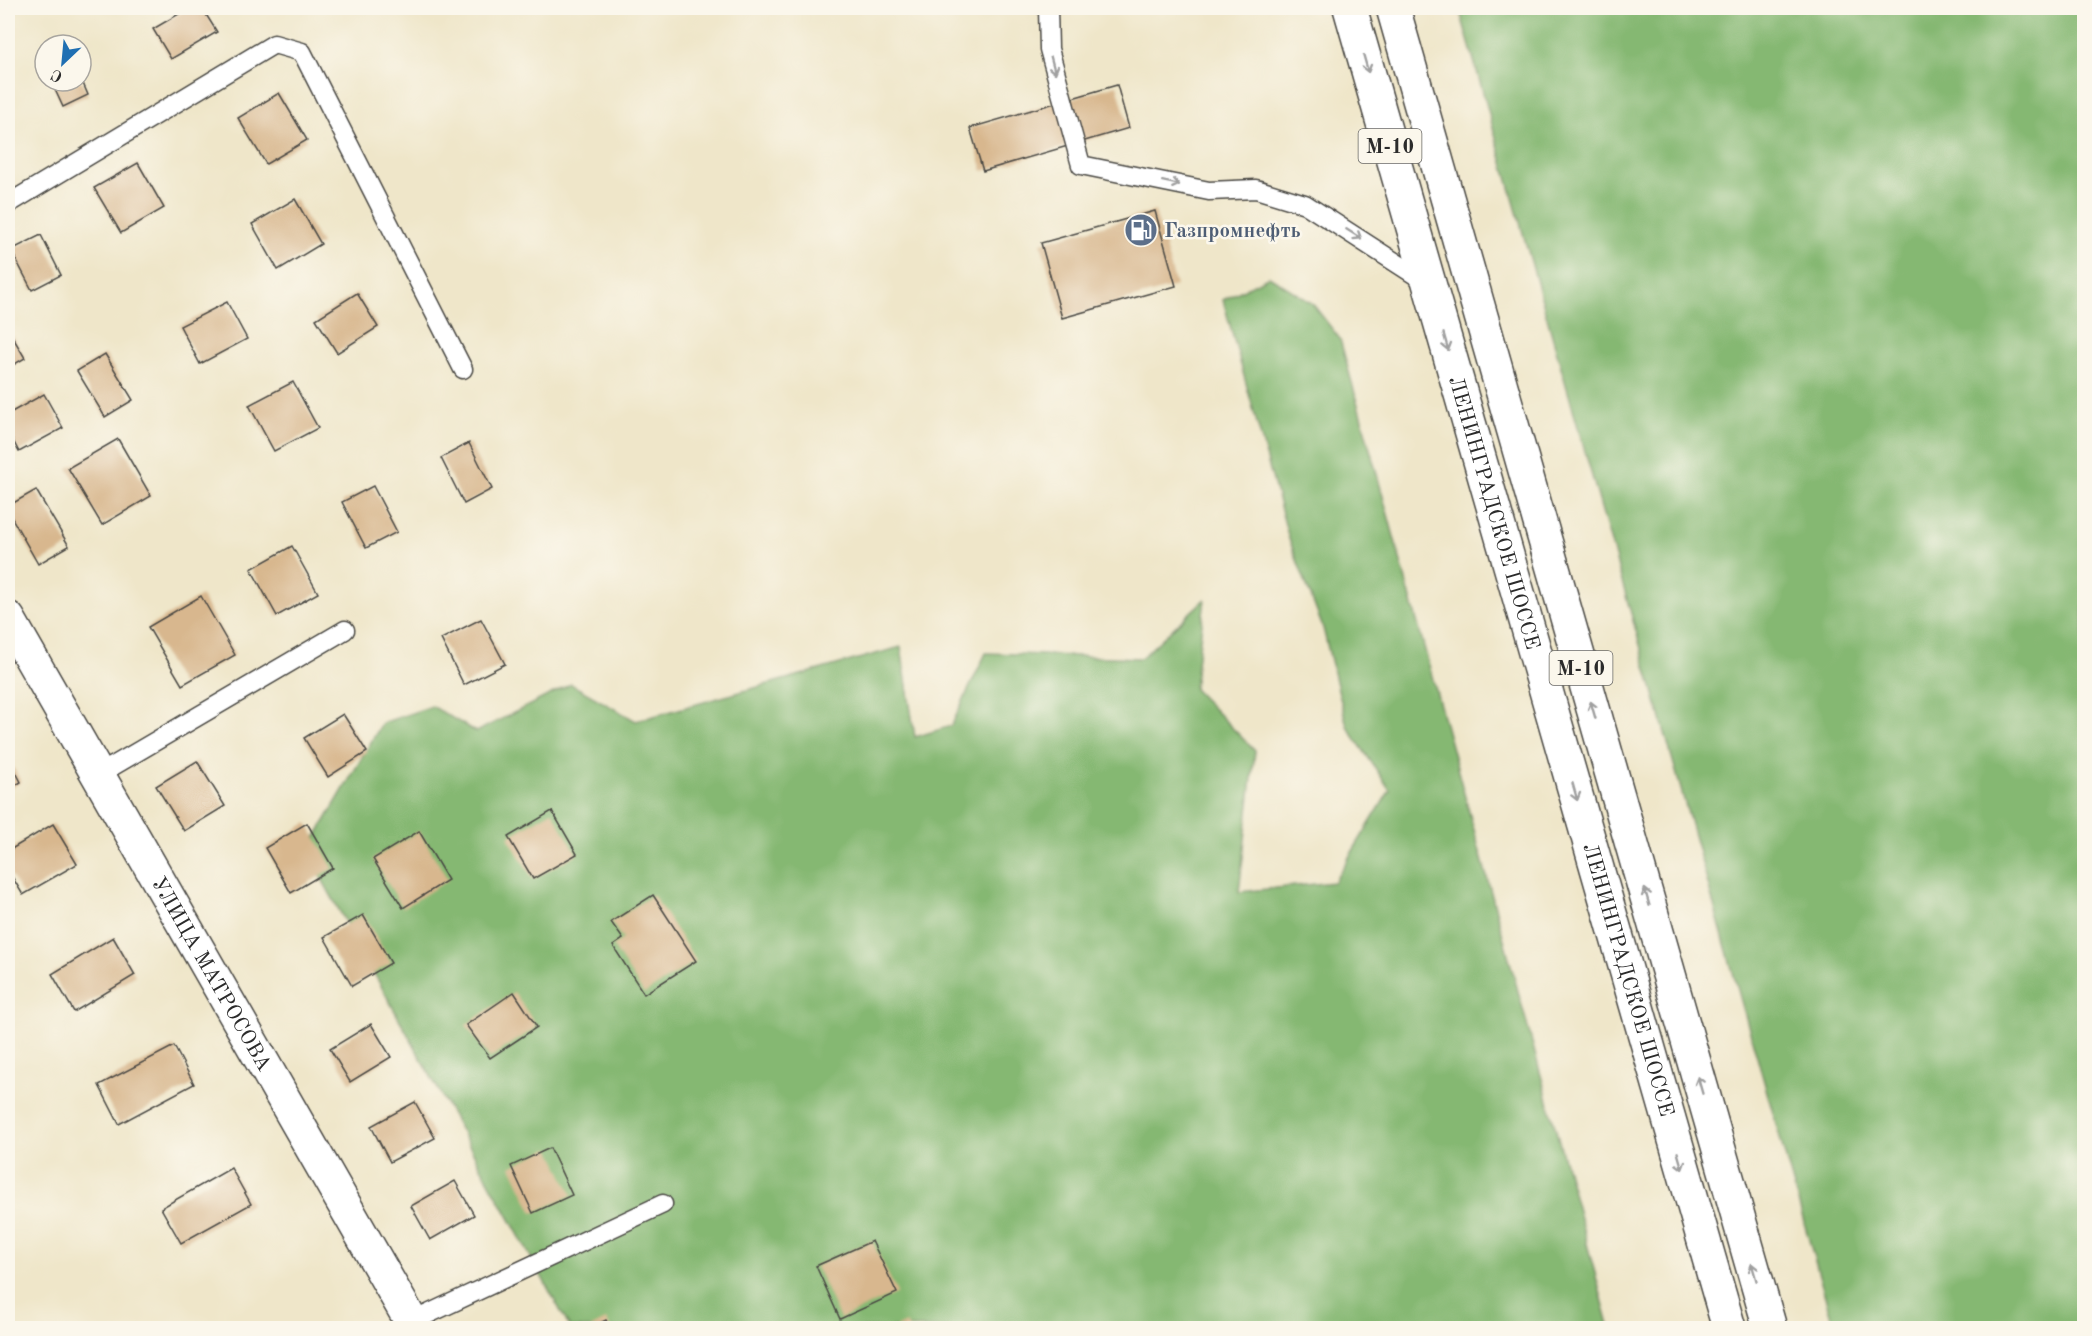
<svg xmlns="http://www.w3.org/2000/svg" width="2092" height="1336" font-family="'Old Standard TT',serif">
  <rect width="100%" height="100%" fill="#fbf7ec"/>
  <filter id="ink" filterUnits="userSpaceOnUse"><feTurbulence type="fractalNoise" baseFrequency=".0167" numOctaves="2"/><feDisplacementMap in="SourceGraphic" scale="12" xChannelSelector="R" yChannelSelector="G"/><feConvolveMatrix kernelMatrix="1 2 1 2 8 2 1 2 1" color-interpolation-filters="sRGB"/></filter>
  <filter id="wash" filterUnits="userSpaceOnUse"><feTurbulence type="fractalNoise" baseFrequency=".008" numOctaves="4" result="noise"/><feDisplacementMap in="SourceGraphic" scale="24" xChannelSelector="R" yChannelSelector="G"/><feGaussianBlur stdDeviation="1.35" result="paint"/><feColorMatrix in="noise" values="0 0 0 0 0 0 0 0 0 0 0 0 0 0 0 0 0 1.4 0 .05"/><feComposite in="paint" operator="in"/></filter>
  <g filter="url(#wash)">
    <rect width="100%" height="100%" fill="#efe6c9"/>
    <g fill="#85b872" stroke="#58724e" stroke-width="1.5">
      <path d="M1459 8H2084V1328H1834Z"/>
      <path d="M1269 276 1312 303 1340 339 1610 1328H570L307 852 382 723 432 706 476 732 571 684 636 721 901 647 915 737 951 726 986 653 1141 658 1205 599 1194 689 1255 751 1239 892 1334 882 1390 790 1347 726 1323 628 1289 539 1223 300Z"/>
    </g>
    <g id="blocks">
      <g fill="#d8b78e">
        <path d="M189 8H202L217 32 171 59 153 29Z"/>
        <path d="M51 81H82L88 95 63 107Z"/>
        <path d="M1117 85 1129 128 983 171 970 128Z"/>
        <path d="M279 93 307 140 266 164 238 118Z"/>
        <path d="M138 163 164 208 121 233 94 188Z"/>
        <path d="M295 199 321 244 278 270 252 224Z"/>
        <path d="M1155 211 1176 286 1062 318 1041 243Z"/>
        <path d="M41 235 61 275 32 290 11 250Z"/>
        <path d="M357 293 378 327 337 353 316 319Z"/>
        <path d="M227 302 247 339 200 364 180 326Z"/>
        <path d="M8 329 25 358 8 368Z"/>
        <path d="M105 354 133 400 105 417 77 371Z"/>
        <path d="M293 382 318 428 274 451 249 405Z"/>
        <path d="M44 394 63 428 19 452 8 431V414Z"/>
        <path d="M118 439 151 496 102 525 68 468Z"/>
        <path d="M469 443 492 489 464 504 441 458Z"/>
        <path d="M373 486 397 532 366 548 342 502Z"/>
        <path d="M36 490 69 546 38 564 8 511V506Z"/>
        <path d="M292 546 318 593 277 616 251 569Z"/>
        <path d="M201 596 235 655 182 685 148 627Z"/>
        <path d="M481 619 505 664 464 685 441 639Z"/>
        <path d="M343 714 367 752 328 777 304 738Z"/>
        <path d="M8 757 21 782 8 790Z"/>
        <path d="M197 761 225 806 184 831 156 786Z"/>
        <path d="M552 811 577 854 533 879 508 837Z"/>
        <path d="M307 823 333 868 291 893 265 848Z"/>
        <path d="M53 824 77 864 23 895 8 870V851Z"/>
        <path d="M419 831 448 880 403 908 373 859Z"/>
        <path d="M653 895 696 961 644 994 613 946 623 939 611 922Z"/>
        <path d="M363 915 391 963 352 986 324 937Z"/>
        <path d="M113 937 135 975 74 1012 52 974Z"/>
        <path d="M514 992 537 1027 490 1058 466 1025Z"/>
        <path d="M371 1024 391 1057 350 1082 330 1049Z"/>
        <path d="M174 1046 194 1084 119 1124 99 1085Z"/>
        <path d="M415 1102 435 1138 390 1162 371 1126Z"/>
        <path d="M550 1148 572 1195 533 1213 511 1166Z"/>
        <path d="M231 1168 251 1204 181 1243 161 1208Z"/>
        <path d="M455 1181 474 1215 430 1240 411 1206Z"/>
        <path d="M872 1241 897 1293 840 1319 816 1266Z"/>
        <path d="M606 1320 610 1328H590Z"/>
        <path d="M906 1323 909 1328H895Z"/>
      </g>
    </g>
  </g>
  <g filter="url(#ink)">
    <use href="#blocks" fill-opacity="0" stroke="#484743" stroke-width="1.5"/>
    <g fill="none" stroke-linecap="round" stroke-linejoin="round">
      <defs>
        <g id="lane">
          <path d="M1048 8 1049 49 1081 165 1209 191 1256 189 1305 204 1429 284"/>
          <path d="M8 204 274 44 302 52 463 369"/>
          <path d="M96 776 345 630"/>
          <path d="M411 1322 663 1204"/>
        </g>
        <g id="street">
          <path id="s1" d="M8 618 415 1328"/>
        </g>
        <g id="highway">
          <path id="s2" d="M1350 8 1729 1328"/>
          <path d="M1393 8 1770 1328"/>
        </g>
      </defs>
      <use href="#lane" stroke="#484743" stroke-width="21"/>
      <use href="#street" stroke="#484743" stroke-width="36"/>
      <use href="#highway" stroke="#484743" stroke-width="36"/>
      <use href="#lane" stroke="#fff" stroke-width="18"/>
      <use href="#street" stroke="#fff" stroke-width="33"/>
      <use href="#highway" stroke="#fff" stroke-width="33"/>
    </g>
    <defs><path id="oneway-shaft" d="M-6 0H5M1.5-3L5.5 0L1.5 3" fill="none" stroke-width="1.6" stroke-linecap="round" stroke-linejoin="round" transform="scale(1.5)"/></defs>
    <g stroke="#a0a0a0">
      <use href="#oneway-shaft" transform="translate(1366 64) rotate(74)"/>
      <use href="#oneway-shaft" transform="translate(1053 65) rotate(75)"/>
      <use href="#oneway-shaft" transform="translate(1171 183) rotate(12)"/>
      <use href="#oneway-shaft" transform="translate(1354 234) rotate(32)"/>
      <use href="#oneway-shaft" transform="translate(1446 342) rotate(74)"/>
      <use href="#oneway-shaft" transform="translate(1593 710) rotate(-106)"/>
      <use href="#oneway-shaft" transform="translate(1575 792) rotate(74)"/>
      <use href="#oneway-shaft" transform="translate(1647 897) rotate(-106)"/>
      <use href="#oneway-shaft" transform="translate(1700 1085) rotate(-106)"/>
      <use href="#oneway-shaft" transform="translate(1680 1161) rotate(74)"/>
      <use href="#oneway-shaft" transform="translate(1754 1272) rotate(-106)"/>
    </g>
  </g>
  <defs>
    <symbol id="fuel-disc" viewBox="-11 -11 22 22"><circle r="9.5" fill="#5c6f8a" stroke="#fbf7ec"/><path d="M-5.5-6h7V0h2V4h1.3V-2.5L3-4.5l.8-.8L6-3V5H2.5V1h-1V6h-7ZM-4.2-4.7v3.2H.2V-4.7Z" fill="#fff"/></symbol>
  </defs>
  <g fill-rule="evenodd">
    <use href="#fuel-disc" x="1122" y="211" width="38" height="38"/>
  </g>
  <g text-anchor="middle" stroke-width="5" stroke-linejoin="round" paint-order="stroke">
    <g fill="#fbf7ec" stroke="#696865" stroke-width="1.5">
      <rect x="1358.5" y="129" width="63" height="34" rx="4.5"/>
      <rect x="1549.5" y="651" width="63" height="34" rx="4.5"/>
    </g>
    <g font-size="20" font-weight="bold" fill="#2b2b2b">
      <text x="1390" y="153">М-10</text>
      <text x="1581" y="675">М-10</text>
    </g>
    <g font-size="21" font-weight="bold" fill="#4e5e75" stroke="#fbf7ec" text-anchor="start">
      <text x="1164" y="237">Газпромнефть</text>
    </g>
    <g font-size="21" fill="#2b2b2b" stroke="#fbf7ec">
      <text dy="7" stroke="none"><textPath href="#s2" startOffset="525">ЛЕНИНГРАДСКОЕ ШОССЕ</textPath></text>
      <text dy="7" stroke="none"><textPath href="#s1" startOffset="410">УЛИЦА МАТРОСОВА</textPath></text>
      <text dy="7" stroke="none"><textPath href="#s2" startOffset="1011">ЛЕНИНГРАДСКОЕ ШОССЕ</textPath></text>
    </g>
  </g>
  <rect width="2092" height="1336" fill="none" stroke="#fbf7ec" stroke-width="30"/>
  <g transform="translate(63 63) rotate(206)"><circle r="28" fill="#fbf7ec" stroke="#a8a59f" stroke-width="1.5"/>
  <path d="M0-4.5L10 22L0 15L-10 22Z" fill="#1f6fb2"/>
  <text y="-9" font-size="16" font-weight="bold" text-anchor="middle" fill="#2b2b2b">С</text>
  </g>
</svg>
